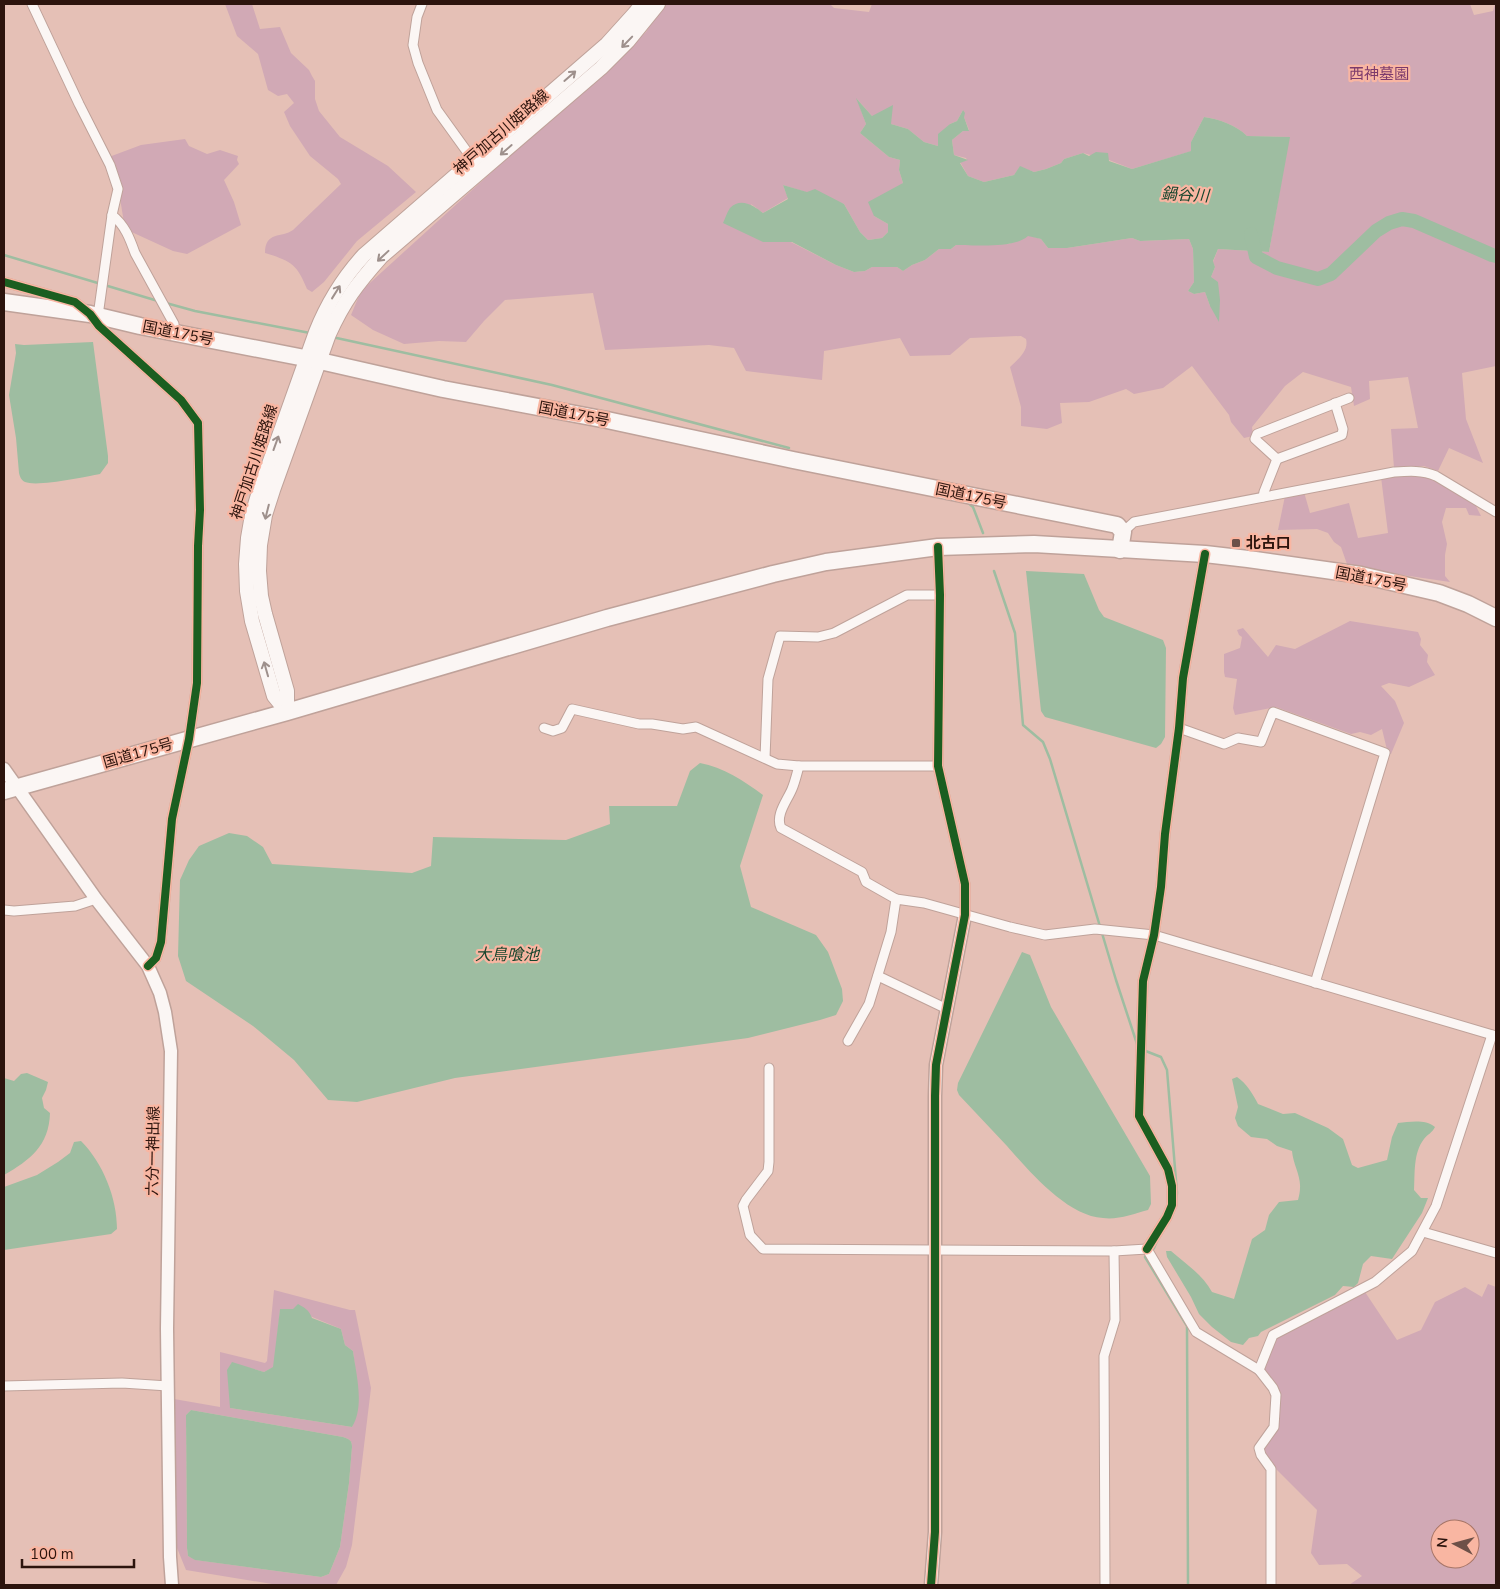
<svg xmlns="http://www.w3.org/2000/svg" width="1500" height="1589" font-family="'Nunito Sans','Noto Sans JP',sans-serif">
  <rect width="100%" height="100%" fill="#e5c0b6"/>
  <g fill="#d1a9b5" fill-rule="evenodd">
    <path d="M225 4H252L260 29 280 27 291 53 309 70 312 76 315 81V99L319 111 340 137 388 166 416 192 357 241 324 282 312 292 307 289C297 264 291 261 265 253 265 231 282 238 293 230L341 184 338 179 310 156 290 126 284 112 294 103 287 94 278 96 268 90 258 54 237 36Z"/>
    <path d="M664 4H830L834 8 869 12 872 4H1470L1474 15 1493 11 1495 4H1496V366L1462 373 1466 419 1483 463 1449 448 1438 471 1424 466 1394 468 1391 429 1418 428 1408 377 1369 381 1370 399 1354 406 1351 387 1303 372 1285 386 1252 427 1253 436 1244 438 1231 422 1229 415 1192 366 1163 388 1134 394 1126 389 1089 402 1060 403 1062 423 1047 429 1021 426V407L1010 367C1018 359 1029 351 1026 339L1021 336 970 338 950 355 910 356 900 338 824 351 822 380 746 371 734 348 709 345 605 350 593 293 505 300 484 321 466 342 439 341 404 344 373 330 351 315 361 291 646 32ZM857 99 872 116 891 124 908 129 924 142 938 146 950 124 957 121 963 110 964 117 969 130 963 131 952 140 954 155 966 158 967 160 960 162 968 176 984 182 1014 175 1020 167 1034 172 1046 169 1061 163 1064 159 1083 153 1109 160 1132 169 1192 151 1191 142 1204 117C1219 119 1236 125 1247 136L1289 137 1269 252 1218 249 1213 262 1215 267 1211 277 1210 306 1205 292 1194 294 1188 291 1194 282 1193 249 1189 239 1140 241 1132 238 1067 248H1048L1041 239 1028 235 1009 244 956 245 951 249H939L925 260 912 265 903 271 897 267H872L865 271 854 272 836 265 791 242H763L751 204 763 213 788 198 783 185 844 204 860 232 868 240 882 238 888 232V224L874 216 903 183 899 170 900 160 889 157 860 133 866 124Z"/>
    <path d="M185 139 189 146 207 154 220 150 238 156 237 160 239 164 224 180 234 202 241 225 187 254 173 251 125 229 119 192 109 157 141 145Z"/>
    <path d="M1425 474 1473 500 1481 516 1469 515 1466 508H1446L1442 522 1447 544 1445 555V576L1450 582 1348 567 1341 547 1334 542 1328 533 1317 529 1278 530 1285 496 1304 492 1310 513 1349 503 1358 538 1388 533 1381 477Z"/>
    <path d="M1350 621 1418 632 1421 639 1420 645 1428 655 1427 662 1435 675 1409 687 1389 683 1381 686 1395 701 1404 723 1391 754H1388L1382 729 1371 735 1360 732 1351 734 1276 707 1235 715 1233 708 1237 679 1225 677 1224 672V654L1240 648 1242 637 1239 635 1237 630 1243 628 1268 657 1276 645 1295 649Z"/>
    <path d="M1488 1284 1496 1287V1585H1349L1362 1576 1347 1564 1319 1565 1311 1553 1317 1510 1276 1469 1262 1448 1277 1430 1280 1393 1264 1370 1276 1336 1365 1292 1397 1340 1421 1330 1435 1302 1465 1287 1482 1297ZM1440 1529H1470V1559H1440Z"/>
    <path d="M274 1290 350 1310H355L371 1388 352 1545 346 1567 336 1585H278L186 1570 177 1548 174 1399 220 1407V1352L265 1363 267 1361ZM286 1309H293L341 1329 345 1345 353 1351 358 1392V1407L352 1427 230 1408 231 1363 264 1372 274 1367 280 1310ZM191 1410 343 1437C349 1439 352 1440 352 1447L349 1483 340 1547 329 1574 321 1577 196 1560 188 1556 187 1548 186 1415Z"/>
  </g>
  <g fill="#9ebda1">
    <path d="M856 98 872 116 893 105 891 124 908 129 924 142 938 146V134L950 124 957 121 963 110 965 113 964 117 969 131H963L952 140 954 155 968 160 960 163 968 176 984 182 1014 175 1020 166 1034 172 1046 169 1061 163 1064 159 1083 153 1089 156 1096 152 1108 153 1109 161 1132 169 1191 151V142L1204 117C1219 119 1236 125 1247 136L1290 137 1269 252 1218 249 1213 261 1215 267 1211 277 1218 282 1220 300 1219 322 1210 306 1205 292 1194 294 1188 291 1194 282 1193 249 1189 239 1140 241 1132 238 1067 248H1048L1041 239 1028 236C1014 249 975 245 956 245L951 249H939L925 260 912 265 903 271 897 267H872L865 271 854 272 836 265 792 242H763L723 223C725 219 727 212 730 208 741 197 754 206 763 213L788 199 783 185 807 192 815 189 844 204 860 232 868 240 882 238 888 232V224L874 216 868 202 903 183 899 170 900 160 889 157 860 133 866 124Z"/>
    <path d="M93 342 108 456V463L100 474C85 477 37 487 25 482 21 480 20 477 19 473L16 438 9 395 16 353 15 344 24 345Z"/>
    <path d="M1026 571 1084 574 1099 610 1104 617 1163 640 1166 648 1165 737 1161 744 1156 748 1045 717 1041 711Z"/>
    <path d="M700 763C723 767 744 781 763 795L740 866 751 907 816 935 828 952 842 989 843 1001 836 1015 820 1020 748 1038 455 1078 357 1102 328 1100 294 1060 253 1026 186 981 178 956 180 880 189 860 199 846 229 833 247 836 263 847 272 864 412 873 431 866 433 837 566 840 610 824 609 806H677L690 771Z"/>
    <path d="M1022 952 1030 955 1051 1007 1150 1176 1151 1204 1148 1210C1133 1214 1118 1220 1103 1218 1067 1216 1029 1171 1007 1146 991 1129 975 1112 959 1095L957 1090 958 1083Z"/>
    <path d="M27 1073 48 1082 46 1090 42 1098 44 1108 50 1113C49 1146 30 1160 4 1175V1078L14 1081 21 1074Z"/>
    <path d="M1237 1077C1246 1083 1253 1094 1258 1104L1283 1114 1295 1113 1328 1128 1343 1139 1352 1165 1358 1168 1387 1160 1392 1137 1398 1123C1410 1122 1425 1119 1435 1127 1432 1133 1428 1134 1424 1139 1413 1153 1415 1174 1414 1190L1421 1198H1428L1422 1213 1392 1259 1371 1256 1363 1264 1358 1283 1354 1287 1343 1286 1335 1295 1261 1332 1258 1336 1249 1338 1243 1345 1231 1342 1212 1327 1199 1314 1191 1297 1167 1257 1166 1251H1171C1186 1264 1203 1275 1212 1292L1234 1299 1252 1239 1265 1230 1269 1215 1279 1202 1298 1200C1299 1196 1300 1192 1300 1188 1301 1176 1293 1164 1292 1151L1277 1146 1267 1139 1251 1137 1238 1126 1235 1118 1238 1107 1232 1079Z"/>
    <path d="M81 1141C103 1163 117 1198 117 1229L111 1234 4 1250V1187L37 1175 58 1162 70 1153 74 1142Z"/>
    <path d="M298 1304C305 1308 309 1310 312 1318L341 1329 345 1345 353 1351C356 1374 365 1406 352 1427L230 1408 227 1370 232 1362 264 1372 273 1367 280 1309H293Z"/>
    <path d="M191 1410 343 1437C349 1439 352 1440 352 1447L349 1483 340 1547 329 1574 321 1577 195 1560 188 1556 187 1548 186 1415Z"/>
  </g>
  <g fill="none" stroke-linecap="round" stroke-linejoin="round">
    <g stroke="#9ebda1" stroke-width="2.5">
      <path d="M4 255 158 301"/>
      <path d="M166 303 195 311 310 333"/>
      <path d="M332 337 552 385 789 448"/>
      <path d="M967 502 973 507 983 533"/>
      <path d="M994 571 1015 633 1023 725 1043 742 1050 759 1116 980 1138 1047"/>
      <path d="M1143 1050 1161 1057 1167 1070 1177 1193 1176 1200"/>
      <path d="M1151 1251 1154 1248 1157 1241"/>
      <path d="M1147 1255 1145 1257 1187 1326 1188 1585"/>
    </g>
    <path stroke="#9ebda1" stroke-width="14" d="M1251 234 1256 257 1277 268 1318 279 1331 274 1376 231 1389 223 1402 219 1414 221 1492 255 1496 256"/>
    <defs>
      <g id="street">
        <path d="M32 4 79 104 110 165 118 189 112 215C125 225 130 239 135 253L174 324 175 333"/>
        <path d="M422 4 417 17 413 45 418 63 437 110 473 160"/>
        <path d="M4 282 75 302 90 314 99 326 181 400 198 423 200 510 198 546 197 683 189 739 172 819 161 942 156 958 148 966"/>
        <path d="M98 316 112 215"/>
        <path d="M1277 459 1342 435 1343 429 1335 403"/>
        <path d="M1263 497 1264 492 1277 459 1255 439 1257 434 1349 398"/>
        <path d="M1123 532 1134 522 1394 472C1409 471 1422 470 1436 476L1496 512"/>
        <path d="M938 547 940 595 938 766 965 884V915"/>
        <path d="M544 728 553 731 562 728 572 709 639 724H652L683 729 696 727 777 764 799 766H938"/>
        <path d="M1179 728 1224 744 1238 738 1261 742 1273 712 1385 753 1315 983"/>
        <path d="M765 758 768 679 780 636 818 637 834 633 907 595H940"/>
        <path d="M799 766C797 773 795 782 792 789 787 801 775 815 781 828L862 872 866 882 896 899"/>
        <path d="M4 910 14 911 75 906 96 899"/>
        <path d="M878 976 947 1009"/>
        <path d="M848 1041 869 1004 891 932 896 899 924 903 1010 927 1045 935 1095 929 1154 935 1496 1036"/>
        <path d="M769 1068V1162L768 1171 746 1200 743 1206 750 1235 763 1249 1114 1251 1147 1249"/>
        <path d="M1423 1232 1496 1253"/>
        <path d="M1147 1249 1167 1217 1172 1205V1186L1168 1169 1139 1116 1143 981 1154 935 1161 887 1165 834 1179 728 1183 678 1205 554"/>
        <path d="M1147 1249 1196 1332 1259 1370 1273 1388 1276 1395 1274 1427 1259 1448 1261 1455 1271 1469V1585"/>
        <path d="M1259 1370 1273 1335 1375 1282 1412 1251 1436 1206 1492 1035"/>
        <path d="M4 1386 122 1383 168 1386"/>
        <path d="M1105 1585 1104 1356 1115 1320 1114 1251"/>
      </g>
      <g id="secondary">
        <path d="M4 769 96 899 148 966 160 993 165 1012 171 1051 167 1329 170 1557 172 1585"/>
        <path d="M931 1585 935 1532V1096L936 1065 965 915"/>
      </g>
      <g id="primary">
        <path d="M287 712 274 696 252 621 247 591 246 564 248 538 252 515 258 495 316 332C328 302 342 279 364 255L607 44 635 13 642 4"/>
        <path d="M287 712V691L265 614 261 596 259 571 260 545 265 515 273 490 329 334C344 301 357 284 381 257L601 68 628 41 658 4"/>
      </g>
      <g id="highway">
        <path d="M4 302 90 314 140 326 320 361 443 389 607 420 793 460 1117 525 1123 532 1120 550"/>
        <path d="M4 791 287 712 607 618 773 574 826 562 938 547 1034 544 1205 554 1248 559 1361 575 1439 593 1468 604 1496 618"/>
      </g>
    </defs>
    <use href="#street" stroke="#bfa29a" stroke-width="11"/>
    <use href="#secondary" stroke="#bfa29a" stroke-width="15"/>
    <use href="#primary" stroke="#bfa29a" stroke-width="16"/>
    <use href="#highway" stroke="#bfa29a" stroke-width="19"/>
    <use href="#street" stroke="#fbf6f4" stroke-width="9"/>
    <use href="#secondary" stroke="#fbf6f4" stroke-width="12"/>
    <use href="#primary" stroke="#fbf6f4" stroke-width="14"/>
    <use href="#highway" stroke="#fbf6f4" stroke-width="16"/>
    <defs>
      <g id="cycleway">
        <path d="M4 282 75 302 90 314 99 326 181 400 198 423 200 510 198 546 197 683 189 739 172 819 161 942 156 958 148 966"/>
        <path d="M1147 1249 1167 1217 1172 1205V1186L1168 1169 1139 1116 1143 981 1154 935 1161 887 1165 834 1179 728 1183 678 1205 554"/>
        <path d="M931 1585 935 1532V1096L936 1065 965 915V884L938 766 940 595 938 547"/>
      </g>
    </defs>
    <use href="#cycleway" stroke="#f9b6a2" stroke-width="11"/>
    <use href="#cycleway" stroke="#1b5e20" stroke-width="8"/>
  </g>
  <defs><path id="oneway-shaft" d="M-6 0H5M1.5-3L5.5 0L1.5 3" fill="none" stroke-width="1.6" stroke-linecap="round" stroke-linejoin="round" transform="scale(1.25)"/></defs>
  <g stroke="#9e908c">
    <use href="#oneway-shaft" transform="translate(627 42) rotate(134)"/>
    <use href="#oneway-shaft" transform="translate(570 76) rotate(-41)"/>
    <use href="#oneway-shaft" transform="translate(506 150) rotate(139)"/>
    <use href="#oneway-shaft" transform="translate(383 256) rotate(137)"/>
    <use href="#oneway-shaft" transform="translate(336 292) rotate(-58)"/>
    <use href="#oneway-shaft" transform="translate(276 443) rotate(-70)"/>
    <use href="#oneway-shaft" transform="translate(267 512) rotate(104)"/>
    <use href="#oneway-shaft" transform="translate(266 669) rotate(-106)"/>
  </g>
  <rect fill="#6d5048" stroke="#f9b6a2" stroke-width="2" x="1231" y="538" width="10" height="10" rx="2.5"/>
  <g text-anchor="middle" stroke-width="4.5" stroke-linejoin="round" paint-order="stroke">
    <g font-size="15" fill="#7c3a6c" stroke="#f9b6a2">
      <text x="1379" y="79">西神墓園</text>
    </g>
    <g font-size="15" fill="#2c140d" stroke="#f9b6a2">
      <text transform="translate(501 132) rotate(-41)" y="5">神戸加古川姫路線</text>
      <text transform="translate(178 333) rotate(11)" y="5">国道175号</text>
      <text transform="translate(574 414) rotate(11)" y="5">国道175号</text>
      <text transform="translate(254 462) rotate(-72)" y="5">神戸加古川姫路線</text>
      <text transform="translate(971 496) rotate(12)" y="5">国道175号</text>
      <text transform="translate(1371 579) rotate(11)" y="5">国道175号</text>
      <text transform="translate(138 753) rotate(-16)" y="5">国道175号</text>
      <text transform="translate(153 1151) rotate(-89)" y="5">六分一神出線</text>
    </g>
    <g font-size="15" font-weight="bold" fill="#2c140d" stroke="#f9b6a2" text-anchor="start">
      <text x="1246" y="548">北古口</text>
    </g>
    <g font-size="16" font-style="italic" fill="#16452d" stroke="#f9b6a2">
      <text transform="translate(1185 194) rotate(3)" y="6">鍋谷川</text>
      <text x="507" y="960">大鳥喰池</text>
    </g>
  </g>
  <rect width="1500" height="1589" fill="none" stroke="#2c140d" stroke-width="10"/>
  <g transform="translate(1455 1544) rotate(276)"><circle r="24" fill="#f9b6a2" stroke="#a77566"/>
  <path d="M0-4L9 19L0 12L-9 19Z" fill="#6d5048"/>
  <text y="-8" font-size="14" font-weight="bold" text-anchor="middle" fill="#2c140d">N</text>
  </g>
  <path d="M22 1559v8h112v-8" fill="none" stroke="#2c140d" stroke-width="2.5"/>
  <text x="30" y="1559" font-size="15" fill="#2c140d" stroke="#f9b6a2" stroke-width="4" paint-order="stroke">100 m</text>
</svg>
